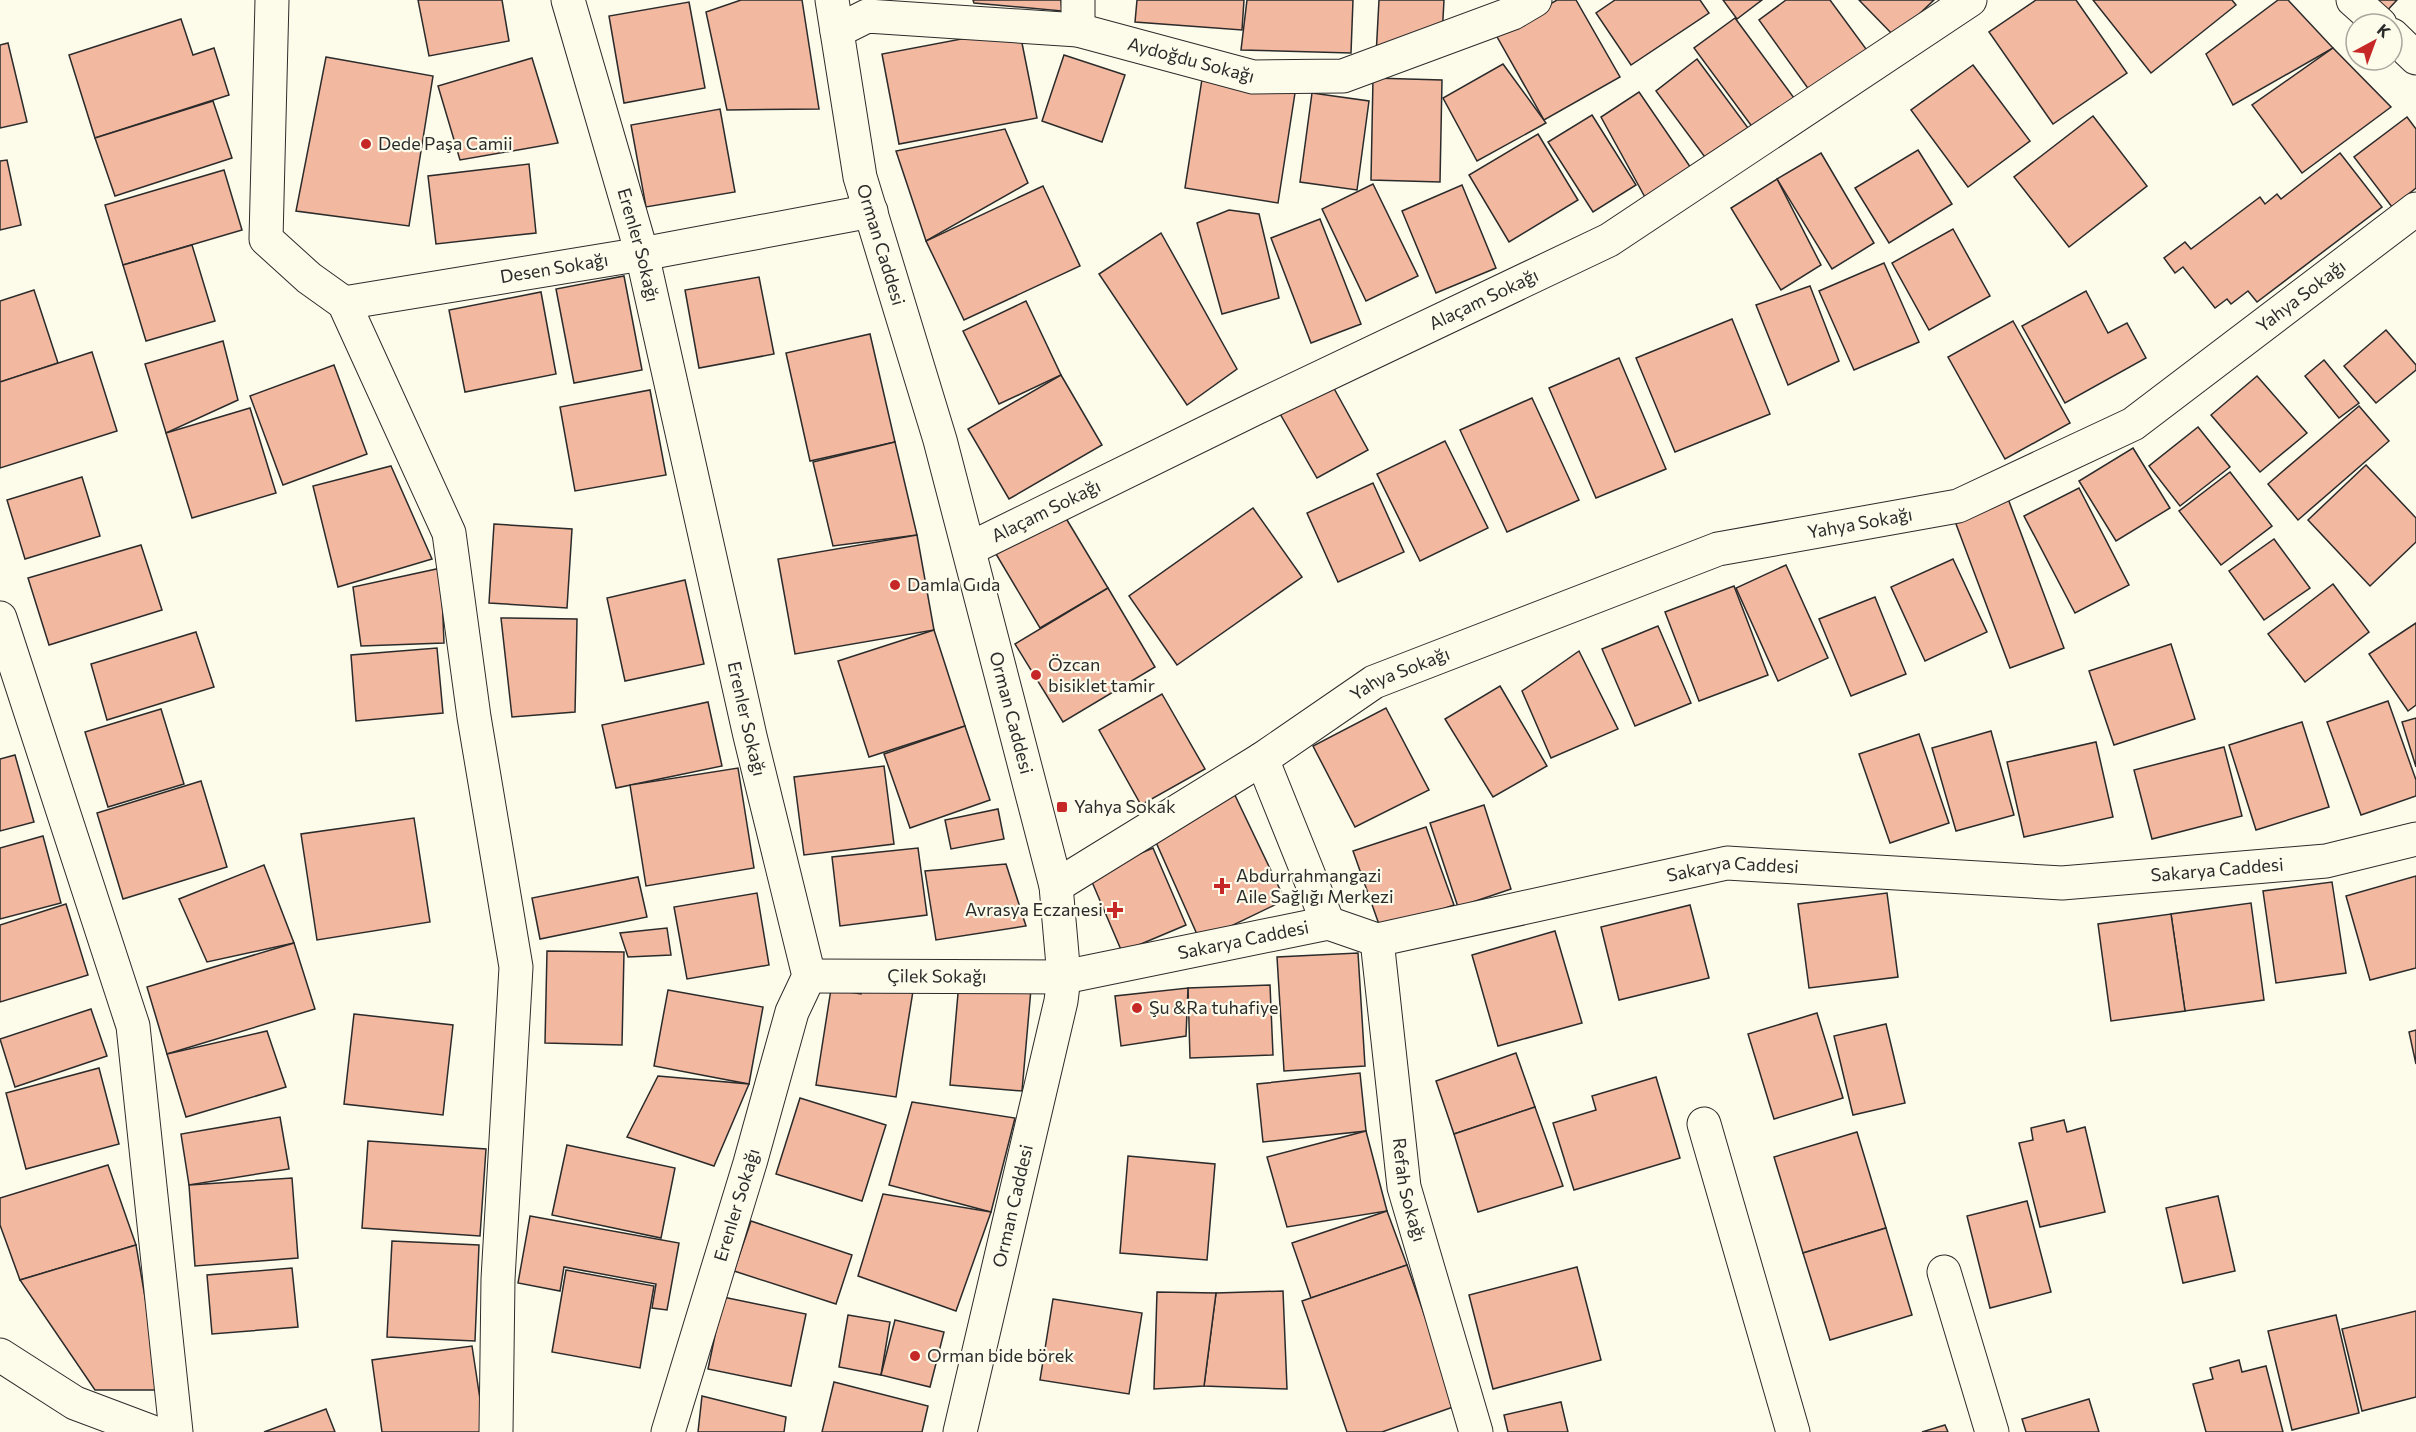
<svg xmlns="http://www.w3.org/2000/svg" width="2416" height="1432" font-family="Commissioner,sans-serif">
  <rect width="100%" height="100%" fill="#fdfbea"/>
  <g fill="#f2b8a0" stroke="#2b2b2b" stroke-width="1.5">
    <path d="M418 0H502L509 41 429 56Z"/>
    <path d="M741 0H802L819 109 727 110 706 12Z"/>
    <path d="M973 0H1061L1062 11 974 3Z"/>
    <path d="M1137 0H1244L1242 30 1135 22Z"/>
    <path d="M1247 0H1353L1351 53 1241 50Z"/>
    <path d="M1379 0H1444L1442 37 1376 56Z"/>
    <path d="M1557 0H1576L1620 77 1544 120 1496 35Z"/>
    <path d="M1615 0H1700L1709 13 1631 65 1596 13Z"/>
    <path d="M1723 0H1762L1737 19Z"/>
    <path d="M1786 0H1830L1869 53 1812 94 1759 20Z"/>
    <path d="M1859 0H1934L1895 37Z"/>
    <path d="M2036 0H2076L2127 73 2053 124 1989 32Z"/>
    <path d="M2093 0H2232L2236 5 2151 73Z"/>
    <path d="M2278 0H2288L2333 48 2233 105 2206 54Z"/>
    <path d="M2367 0H2397L2383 15Z"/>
    <path d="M689 2 705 88 624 103 609 16Z"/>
    <path d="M1735 18 1797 102 1756 132 1694 48Z"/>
    <path d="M181 19 193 55 214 48 229 95 95 138 69 55Z"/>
    <path d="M1019 28 1037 118 899 144 882 54Z"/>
    <path d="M8 43 27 122 0 128V45Z"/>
    <path d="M2333 48 2391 107 2302 173 2252 105Z"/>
    <path d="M1064 55 1125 75 1102 142 1042 121Z"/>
    <path d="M326 57 433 76 409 226 296 211Z"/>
    <path d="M532 58 558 143 460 160 438 86Z"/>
    <path d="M1697 59 1751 132 1710 164 1656 91Z"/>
    <path d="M1503 64 1546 123 1477 161 1443 98Z"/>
    <path d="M1973 65 2030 141 1968 187 1911 110Z"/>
    <path d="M1373 78 1442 80 1440 182 1371 180Z"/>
    <path d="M1202 79 1295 93 1278 203 1185 188Z"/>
    <path d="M1639 92 1691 168 1646 199 1601 117Z"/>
    <path d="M1312 93 1369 101 1357 190 1300 182Z"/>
    <path d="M213 101 232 158 115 196 95 138Z"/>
    <path d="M720 109 735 192 646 207 631 125Z"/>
    <path d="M1592 115 1636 185 1593 212 1548 142Z"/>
    <path d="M2093 116 2147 186 2069 247 2014 177Z"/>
    <path d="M2407 117 2416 129V188L2392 207 2354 157Z"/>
    <path d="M1005 129 1028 183 926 241 896 151Z"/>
    <path d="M1538 134 1578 200 1509 242 1469 175Z"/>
    <path d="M1918 150 1952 204 1889 243 1855 188Z"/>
    <path d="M1821 153 1874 243 1832 269 1777 179Z"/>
    <path d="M2340 153 2382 207 2257 302 2248 291 2231 304 2227 299 2215 308 2183 267 2175 273 2164 258 2185 242 2191 249 2260 197 2265 204 2277 194 2281 199Z"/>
    <path d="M7 160 21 225 0 230V161Z"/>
    <path d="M529 164 536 233 436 244 428 176Z"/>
    <path d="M224 170 242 230 123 265 105 205Z"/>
    <path d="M1777 179 1821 265 1781 290 1731 208Z"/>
    <path d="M1373 184 1418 276 1366 301 1322 209Z"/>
    <path d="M1462 185 1496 268 1436 293 1402 211Z"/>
    <path d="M1043 186 1080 266 964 320 926 241Z"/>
    <path d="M1229 210 1259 214 1279 298 1222 314 1197 223Z"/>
    <path d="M1320 219 1361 324 1311 343 1271 238Z"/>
    <path d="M1953 229 1990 296 1929 330 1892 263Z"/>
    <path d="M1161 233 1237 369 1187 405 1099 274Z"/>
    <path d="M192 245 215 321 146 341 123 265Z"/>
    <path d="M1884 263 1919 342 1854 370 1819 291Z"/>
    <path d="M624 276 642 370 574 383 556 289Z"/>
    <path d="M759 277 774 354 699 368 685 290Z"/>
    <path d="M1810 286 1839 361 1788 385 1756 305Z"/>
    <path d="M34 290 58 363 0 382V301Z"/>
    <path d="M2086 291 2108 333 2127 323 2146 358 2065 403 2022 326Z"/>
    <path d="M541 292 556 374 465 392 449 310Z"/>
    <path d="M1026 301 1061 375 999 404 963 331Z"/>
    <path d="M1732 319 1770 414 1675 452 1636 358Z"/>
    <path d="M2013 321 2070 423 2005 459 1948 357Z"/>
    <path d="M2386 330 2416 365V370L2376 403 2344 366Z"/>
    <path d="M870 334 895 442 810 461 786 353Z"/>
    <path d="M223 341 238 400 166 433 145 364Z"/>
    <path d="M92 352 117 431 0 468V382Z"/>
    <path d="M1619 358 1666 469 1596 498 1549 388Z"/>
    <path d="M2324 360 2359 403 2339 418 2305 376Z"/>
    <path d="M334 365 367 454 283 485 250 396Z"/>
    <path d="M1061 375 1102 445 1009 499 968 429Z"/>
    <path d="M2257 376 2307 433 2260 472 2211 415Z"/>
    <path d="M1331 383 1368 450 1317 478 1279 412Z"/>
    <path d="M650 390 666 475 575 491 560 407Z"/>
    <path d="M1532 398 1579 500 1507 532 1460 430Z"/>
    <path d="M2359 406 2389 441 2298 520 2268 484Z"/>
    <path d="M250 408 276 493 192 518 166 433Z"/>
    <path d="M2198 427 2230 467 2180 506 2149 466Z"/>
    <path d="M1445 441 1488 528 1420 561 1377 474Z"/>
    <path d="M895 442 917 535 833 546 813 462Z"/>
    <path d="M2133 448 2170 508 2116 541 2079 481Z"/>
    <path d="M2366 465 2416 518V542L2370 586 2308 520Z"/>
    <path d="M391 466 432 559 338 587 313 486Z"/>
    <path d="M2230 472 2272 526 2221 565 2179 511Z"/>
    <path d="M82 477 100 536 25 559 7 500Z"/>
    <path d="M1373 483 1404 552 1338 582 1307 513Z"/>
    <path d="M2079 488 2129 585 2075 613 2024 516Z"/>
    <path d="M2007 496 2064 648 2010 668 1953 516Z"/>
    <path d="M1253 508 1302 577 1177 665 1129 596Z"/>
    <path d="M1064 515 1108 588 1040 628 996 554Z"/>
    <path d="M494 524 572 529 567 608 489 603Z"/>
    <path d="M917 535 934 630 795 654 778 559Z"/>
    <path d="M2274 539 2310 588 2264 620 2229 571Z"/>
    <path d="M141 545 162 610 49 645 28 578Z"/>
    <path d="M1953 559 1987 632 1925 661 1891 587Z"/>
    <path d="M1786 565 1828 658 1778 681 1736 588Z"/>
    <path d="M441 568 444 643 361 646 353 587Z"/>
    <path d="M685 580 704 664 625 681 607 598Z"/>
    <path d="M2333 584 2369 632 2305 682 2268 634Z"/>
    <path d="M1734 586 1768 675 1699 701 1665 612Z"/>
    <path d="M1108 588 1155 667 1063 722 1015 644Z"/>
    <path d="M1875 597 1906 674 1851 696 1819 619Z"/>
    <path d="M501 618 577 619 575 712 512 717Z"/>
    <path d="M2416 623V705L2408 711 2369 654Z"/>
    <path d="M1658 626 1691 703 1635 726 1602 649Z"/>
    <path d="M934 630 965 726 869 757 838 661Z"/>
    <path d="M196 632 214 687 107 720 91 664Z"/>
    <path d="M2171 644 2195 719 2114 745 2089 671Z"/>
    <path d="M437 648 443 713 356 721 351 655Z"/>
    <path d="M1579 651 1618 729 1551 758 1522 691Z"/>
    <path d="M1500 686 1547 766 1493 797 1445 719Z"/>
    <path d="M1162 694 1205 769 1141 805 1099 730Z"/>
    <path d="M2388 701 2416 780V796L2361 815 2327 722Z"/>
    <path d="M708 702 722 766 616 788 602 725Z"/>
    <path d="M1386 708 1429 790 1355 827 1313 746Z"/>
    <path d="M161 709 184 784 108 807 85 732Z"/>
    <path d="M2416 718V767L2402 722Z"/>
    <path d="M2302 722 2329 807 2256 830 2229 745Z"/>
    <path d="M965 726 990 800 910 828 884 754Z"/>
    <path d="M1991 731 2014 815 1956 831 1932 748Z"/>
    <path d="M1919 734 1949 823 1890 843 1859 754Z"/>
    <path d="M2096 742 2113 817 2024 837 2007 762Z"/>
    <path d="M2224 747 2242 816 2152 839 2134 770Z"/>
    <path d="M15 755 34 822 0 831V759Z"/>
    <path d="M884 766 894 844 804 855 794 777Z"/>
    <path d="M738 768 754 868 646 886 630 785Z"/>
    <path d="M201 781 227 867 123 899 97 813Z"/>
    <path d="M1231 787 1285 900 1200 941 1151 831Z"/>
    <path d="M1484 805 1511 889 1458 907 1430 823Z"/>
    <path d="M998 809 1004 839 951 849 945 820Z"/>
    <path d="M414 818 430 922 317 940 301 834Z"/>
    <path d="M1426 827 1454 905 1381 930 1353 851Z"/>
    <path d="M43 836 61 903 0 919V848Z"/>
    <path d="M918 848 927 915 840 926 832 857Z"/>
    <path d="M1153 848 1186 925 1122 952 1089 875Z"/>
    <path d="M1006 864 1026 926 936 940 925 871Z"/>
    <path d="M264 865 294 943 207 962 179 899Z"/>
    <path d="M2416 876V968L2370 980 2346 896Z"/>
    <path d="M638 877 647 917 540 939 532 898Z"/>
    <path d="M2332 882 2346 973 2276 983 2263 891Z"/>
    <path d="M757 893 769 965 687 979 674 907Z"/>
    <path d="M1887 893 1898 977 1809 988 1798 904Z"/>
    <path d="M2251 903 2264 1000 2185 1011 2171 914Z"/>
    <path d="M66 904 88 975 0 1002V925Z"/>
    <path d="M1690 905 1709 978 1619 1000 1601 927Z"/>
    <path d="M2171 914 2185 1011 2111 1021 2098 924Z"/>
    <path d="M667 928 671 955 628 957 620 933Z"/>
    <path d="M1555 931 1582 1023 1498 1046 1472 955Z"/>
    <path d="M294 943 315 1009 167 1054 147 987Z"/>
    <path d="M547 951 624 952 622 1045 545 1043Z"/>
    <path d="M1358 953 1365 1066 1284 1071 1277 957Z"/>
    <path d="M959 982 1031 989 1022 1091 950 1085Z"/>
    <path d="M863 983 913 991 896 1097 816 1085 831 989 861 994Z"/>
    <path d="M1270 985 1273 1055 1190 1058 1188 988Z"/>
    <path d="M1188 988 1186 1036 1121 1046 1115 996Z"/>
    <path d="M668 990 763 1007 749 1084 654 1066Z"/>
    <path d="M91 1009 107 1056 15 1087 0 1039Z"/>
    <path d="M1817 1013 1843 1098 1774 1119 1748 1034Z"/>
    <path d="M354 1014 453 1025 443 1115 344 1104Z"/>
    <path d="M1886 1024 1905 1103 1853 1115 1834 1036Z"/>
    <path d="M2416 1030V1064L2409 1032Z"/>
    <path d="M267 1031 286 1087 186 1117 167 1054Z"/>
    <path d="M1516 1053 1535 1107 1454 1134 1436 1081Z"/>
    <path d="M99 1068 119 1144 26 1169 6 1093Z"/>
    <path d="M1360 1073 1366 1131 1263 1142 1257 1084Z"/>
    <path d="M658 1076 749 1084 714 1166 627 1137Z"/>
    <path d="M1656 1077 1680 1158 1574 1190 1553 1123 1596 1110 1592 1096Z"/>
    <path d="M800 1098 886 1125 862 1201 776 1174Z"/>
    <path d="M912 1102 1015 1118 991 1212 889 1185Z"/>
    <path d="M1535 1107 1563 1186 1478 1212 1454 1134Z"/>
    <path d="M280 1117 289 1169 189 1185 181 1134Z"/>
    <path d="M2064 1120 2067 1132 2085 1127 2105 1212 2040 1227 2019 1143 2033 1140 2031 1128Z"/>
    <path d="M1366 1131 1387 1211 1287 1227 1267 1157Z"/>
    <path d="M1857 1132 1886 1228 1803 1253 1774 1157Z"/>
    <path d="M368 1141 486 1149 480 1236 362 1228Z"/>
    <path d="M567 1145 675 1168 661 1238 552 1215Z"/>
    <path d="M1128 1156 1215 1164 1207 1260 1120 1253Z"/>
    <path d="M108 1165 136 1245 20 1280 0 1225V1198Z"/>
    <path d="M292 1178 298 1258 195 1266 189 1185Z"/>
    <path d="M883 1194 991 1212 956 1311 858 1276Z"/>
    <path d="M2218 1196 2235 1271 2183 1283 2166 1208Z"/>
    <path d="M2027 1201 2051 1292 1990 1308 1967 1216Z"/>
    <path d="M1387 1211 1407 1265 1311 1298 1292 1243Z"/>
    <path d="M530 1216 679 1243 667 1310 652 1308 656 1284 564 1267 560 1291 518 1283Z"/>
    <path d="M751 1221 852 1255 836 1304 734 1271Z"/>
    <path d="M1886 1228 1912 1315 1830 1340 1803 1253Z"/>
    <path d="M392 1241 479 1245 475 1341 387 1337Z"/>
    <path d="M136 1245 161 1390H95L20 1280Z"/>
    <path d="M1407 1265 1456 1406 1382 1432H1347L1302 1301Z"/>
    <path d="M1577 1267 1601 1360 1493 1389 1469 1295Z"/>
    <path d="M292 1268 298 1327 212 1334 207 1275Z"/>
    <path d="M566 1270 654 1286 640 1368 552 1352Z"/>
    <path d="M1283 1291 1287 1389 1204 1386 1216 1293Z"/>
    <path d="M1157 1292 1216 1293 1204 1386 1154 1389Z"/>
    <path d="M723 1297 806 1314 791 1386 708 1369Z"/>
    <path d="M1053 1299 1142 1313 1129 1394 1040 1380Z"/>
    <path d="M2416 1311V1397L2362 1411 2342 1329Z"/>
    <path d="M848 1315 890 1322 881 1375 839 1367Z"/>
    <path d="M2336 1315 2359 1413 2292 1430 2268 1331Z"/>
    <path d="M895 1320 944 1332 930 1387 881 1375Z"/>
    <path d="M472 1346 485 1432H382L372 1360Z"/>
    <path d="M2239 1360 2242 1372 2266 1366 2283 1432H2206L2193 1384 2213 1379 2210 1368Z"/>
    <path d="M834 1382 928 1406 922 1432H822Z"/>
    <path d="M702 1396 786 1417 784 1432H698Z"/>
    <path d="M2089 1399 2099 1432H2026L2022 1419Z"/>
    <path d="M1561 1402 1568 1432H1508L1504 1415Z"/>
    <path d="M326 1409 335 1432H264Z"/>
    <path d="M1945 1425 1948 1432H1922Z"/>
  </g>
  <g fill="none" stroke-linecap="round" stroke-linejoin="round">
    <defs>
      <g id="minor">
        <path d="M272 0 266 239 309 278 344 303 449 533 474 717 516 967 498 1279 496 1432"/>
        <path id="s1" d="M568 0 642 254 750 736 809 976 792 1012 750 1163 668 1432"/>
        <path d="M2353 0 2380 24"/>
        <path d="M1078 30V0"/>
        <path id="s2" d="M837 31 867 16 1078 30 1253 77 1343 76 1513 13 1535 0"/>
        <path d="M2392 35 2416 58"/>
        <path id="s3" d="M344 303 642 254 871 211"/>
        <path id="s4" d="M969 549 1256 408 1609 240 1970 0"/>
        <path d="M0 618 133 1026 176 1432"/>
        <path d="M1262 759 1328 923"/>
        <path id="s5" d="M1056 886 1262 759 1374 682 1718 549 1958 506 2133 424 2416 209"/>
        <path id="s6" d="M1377 940 1404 1187 1476 1432"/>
        <path id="s7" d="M809 976 1064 977 1328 923 1377 940 1727 863 2062 883 2326 861 2416 839"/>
        <path d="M1704 1124 1793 1432"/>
        <path d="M1944 1272 1992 1432"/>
        <path d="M0 1355 75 1403 152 1432"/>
      </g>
      <g id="tertiary">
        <path id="s8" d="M832 0 860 177 940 440 1056 886 1064 977 1061 1001 960 1432"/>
      </g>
    </defs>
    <use href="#minor" stroke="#2b2b2b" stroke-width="35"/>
    <use href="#tertiary" stroke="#2b2b2b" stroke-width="35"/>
    <use href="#minor" stroke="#fdfbea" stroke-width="33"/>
    <use href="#tertiary" stroke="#fdfbea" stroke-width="33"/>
  </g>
  <g fill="#c62828" stroke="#fdfbea" stroke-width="2">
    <circle cx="366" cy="144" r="6"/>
    <circle cx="895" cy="585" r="6"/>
    <circle cx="1036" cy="675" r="6"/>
    <rect x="1056" y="801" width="12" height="12" rx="3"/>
    <path d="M1219 877h6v6h6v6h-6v6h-6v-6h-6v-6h6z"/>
    <path d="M1112 901h6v6h6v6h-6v6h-6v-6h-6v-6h6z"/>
    <circle cx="1137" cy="1008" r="6"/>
    <circle cx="915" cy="1356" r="6"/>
  </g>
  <g text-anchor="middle" stroke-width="4.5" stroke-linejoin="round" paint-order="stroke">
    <g font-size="18" fill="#2b2b2b" stroke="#fdfbea">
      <text dy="6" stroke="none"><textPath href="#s2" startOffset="362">Aydoğdu Sokağı</textPath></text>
      <text dy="6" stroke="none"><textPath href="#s8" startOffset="250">Orman Caddesi</textPath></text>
      <text dy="6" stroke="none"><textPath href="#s1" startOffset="255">Erenler Sokağı</textPath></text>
      <text dy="6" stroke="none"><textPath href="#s3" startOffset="213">Desen Sokağı</textPath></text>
      <text dy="6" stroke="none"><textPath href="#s5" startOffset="1395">Yahya Sokağı</textPath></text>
      <text dy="6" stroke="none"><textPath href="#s4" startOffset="572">Alaçam Sokağı</textPath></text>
      <text dy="6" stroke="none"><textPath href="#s4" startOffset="86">Alaçam Sokağı</textPath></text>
      <text dy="6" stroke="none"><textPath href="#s5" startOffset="891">Yahya Sokağı</textPath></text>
      <text dy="6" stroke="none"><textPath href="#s5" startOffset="405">Yahya Sokağı</textPath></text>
      <text dy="6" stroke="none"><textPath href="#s8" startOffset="736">Orman Caddesi</textPath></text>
      <text dy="6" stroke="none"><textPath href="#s1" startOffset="741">Erenler Sokağı</textPath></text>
      <text dy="6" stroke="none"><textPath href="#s7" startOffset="1426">Sakarya Caddesi</textPath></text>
      <text dy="6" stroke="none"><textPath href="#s7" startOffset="940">Sakarya Caddesi</textPath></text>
      <text dy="6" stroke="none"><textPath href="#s7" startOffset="438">Sakarya Caddesi</textPath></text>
      <text dy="6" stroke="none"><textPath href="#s7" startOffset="128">Çilek Sokağı</textPath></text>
      <text dy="6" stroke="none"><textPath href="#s6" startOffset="252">Refah Sokağı</textPath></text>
      <text transform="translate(737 1205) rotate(-73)" y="6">Erenler Sokağı</text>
      <text transform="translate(1013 1206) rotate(-77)" y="6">Orman Caddesi</text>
    </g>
    <g font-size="18" fill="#2b2b2b" stroke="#fdfbea" text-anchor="start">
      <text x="378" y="150">Dede Paşa Camii</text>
      <text x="907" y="591">Damla Gıda</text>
      <text x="1048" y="671">Özcan<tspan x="1048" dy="21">bisiklet tamir</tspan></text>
      <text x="1074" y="813">Yahya Sokak</text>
      <text x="1236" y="882">Abdurrahmangazi<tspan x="1236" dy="21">Aile Sağlığı Merkezi</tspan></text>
      <text x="1103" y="916" text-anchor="end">Avrasya Eczanesi</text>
      <text x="1149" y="1014">Şu &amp;Ra tuhafiye</text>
      <text x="927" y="1362">Orman bide börek</text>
    </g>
  </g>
  <g transform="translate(2374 42) rotate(41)"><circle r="28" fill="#fdfbea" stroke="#a9a89e" stroke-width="1.5"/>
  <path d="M0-4.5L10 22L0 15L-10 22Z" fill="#c62828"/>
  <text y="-9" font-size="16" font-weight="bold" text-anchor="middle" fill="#2b2b2b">K</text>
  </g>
</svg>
